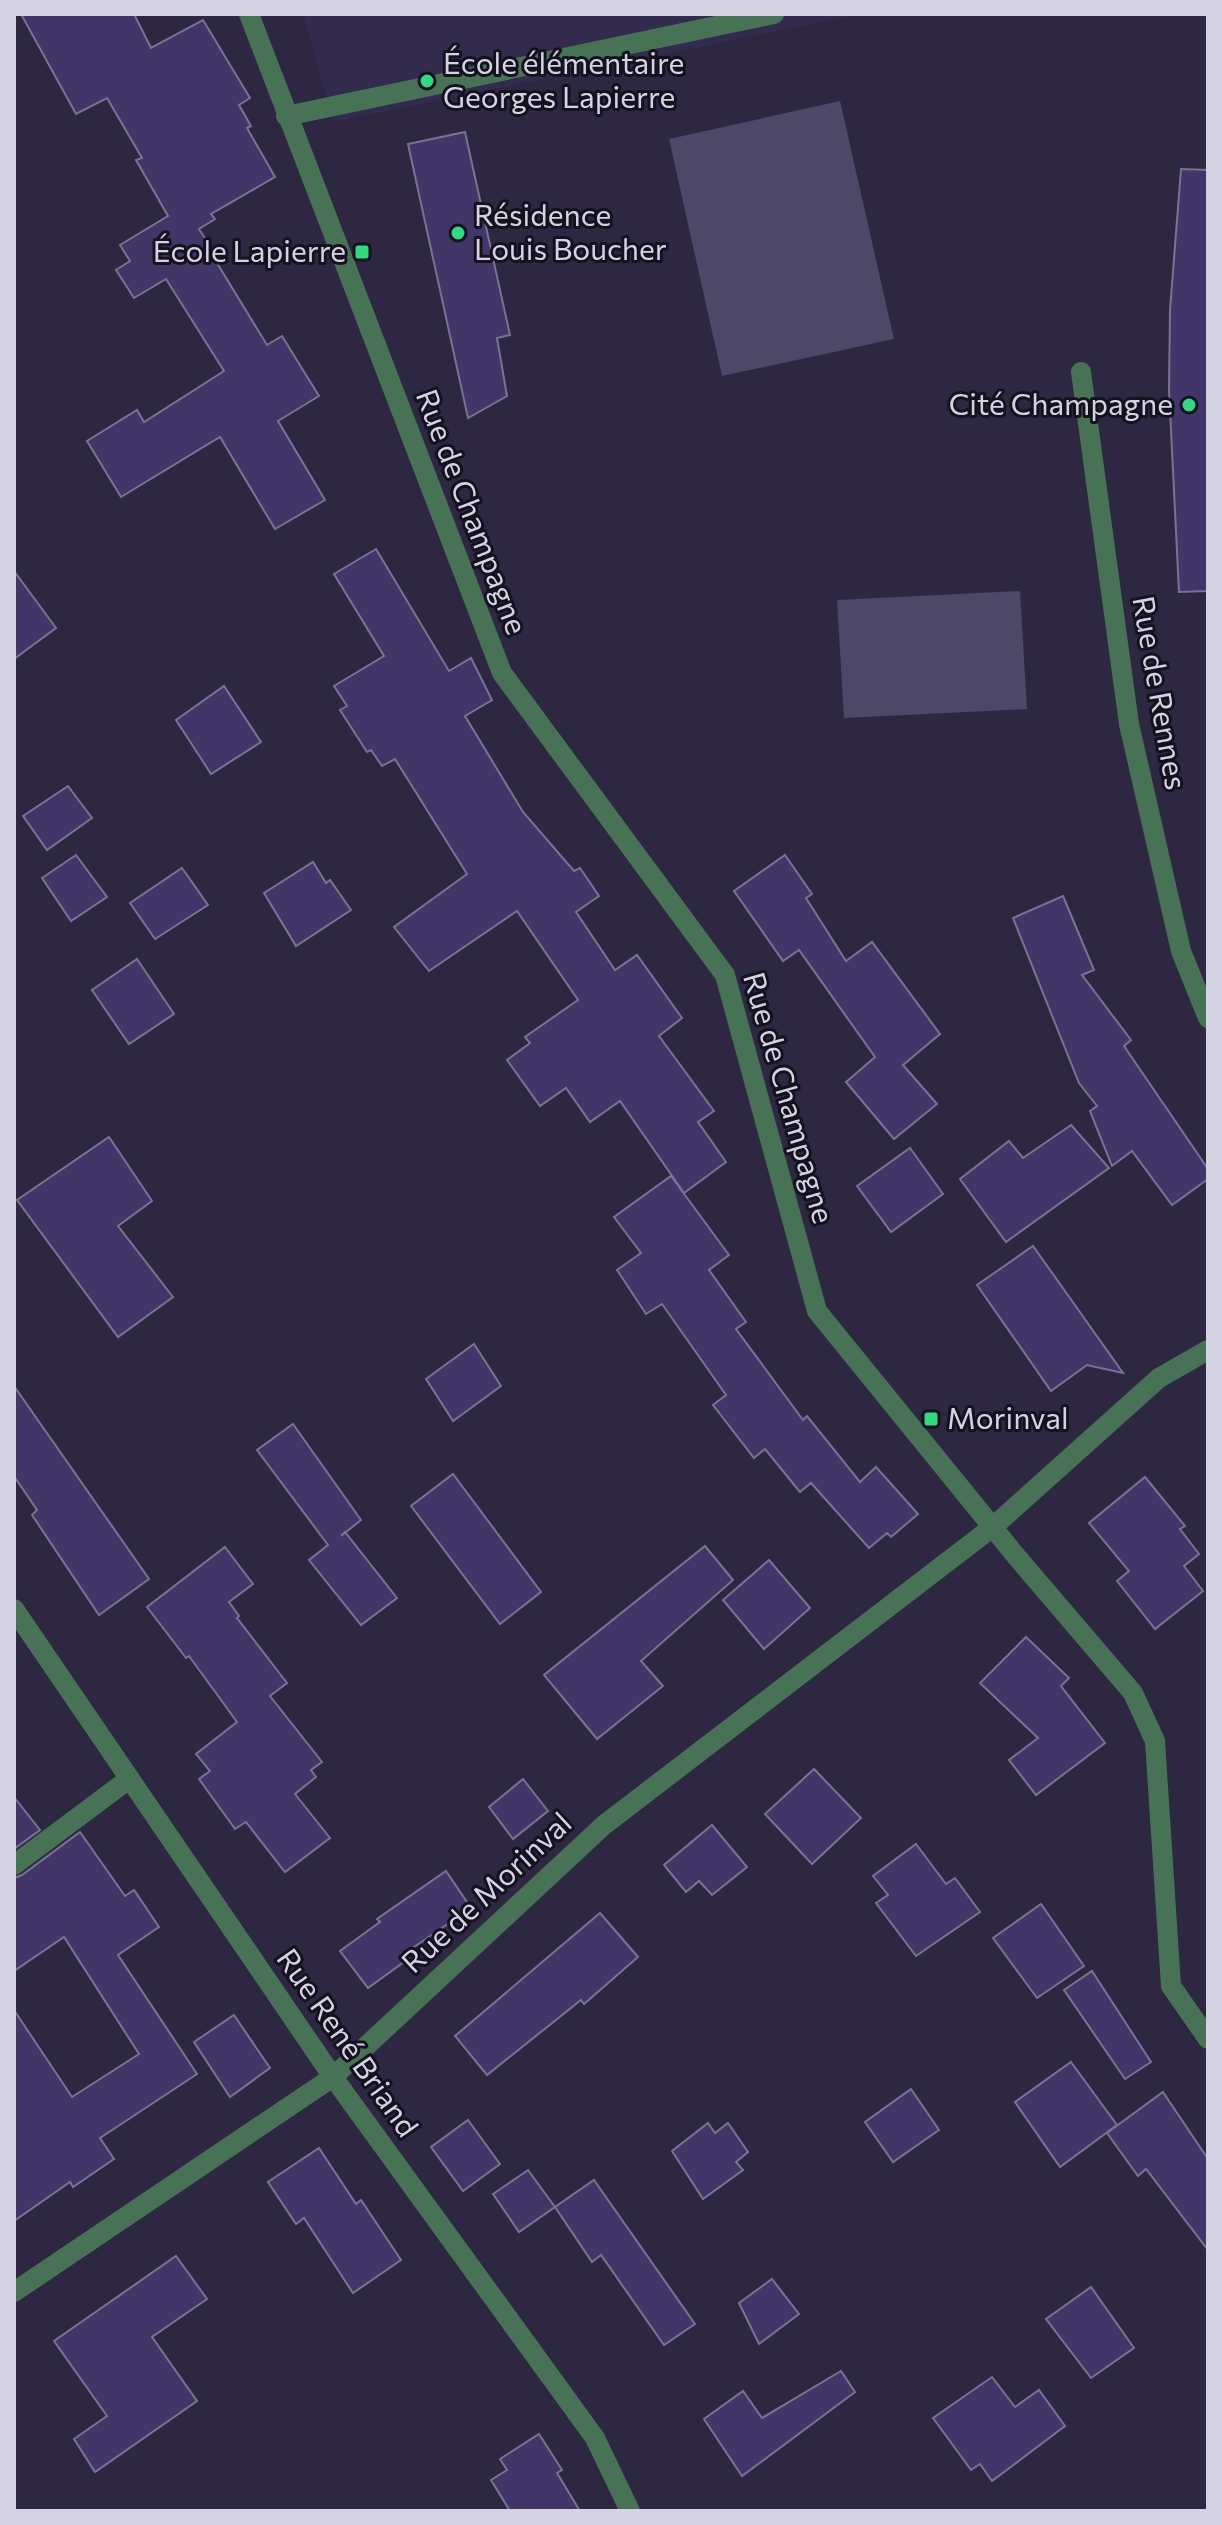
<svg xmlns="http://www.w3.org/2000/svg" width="1222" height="2525" font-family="Commissioner,sans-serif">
  <rect width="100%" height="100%" fill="#2d2742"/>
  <path fill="#332b4d" d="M303 14H862L333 122Z"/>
  <g fill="#4d4768">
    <path d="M840 101 894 339 722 376 669 139Z"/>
    <path d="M1020 591 1027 709 844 718 837 600Z"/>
  </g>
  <g fill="#423668" stroke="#797393" stroke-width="2">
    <path d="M21 14H134L151 48 203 20 250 98 239 105 251 126 247 128 275 177 211 214 215 219 199 229 208 243 206 245 267 345 282 336 319 396 278 421 325 500 275 529 220 437 121 497 87 441 137 410 144 422 224 371 166 279 134 298 116 270 130 261 120 245 168 216 136 160 142 158 107 98 76 114Z"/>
    <path d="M465 132 510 335 497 338 507 396 468 418 408 144Z"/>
    <path d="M1181 169 1208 170V591L1179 592 1169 390 1170 310Z"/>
    <path d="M376 549 449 671 471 658 492 700 465 716 523 812 574 871 580 868 599 896 576 912 615 970 637 955 682 1018 659 1036 714 1111 698 1122 726 1162 684 1193 620 1101 590 1122 566 1088 540 1106 507 1060 530 1043 525 1037 578 1000 517 911 429 971 394 927 467 874 395 759 382 766 371 750 367 752 340 710 347 706 334 686 384 656 334 574Z"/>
    <path d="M14 571 56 628 14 659Z"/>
    <path d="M224 686 261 742 211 774 176 720Z"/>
    <path d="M68 786 92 818 47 850 23 816Z"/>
    <path d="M76 855 107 897 71 921 42 878Z"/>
    <path d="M785 855 812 894 806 898 846 961 872 942 940 1034 903 1065 937 1104 894 1139 846 1082 875 1057 799 950 783 961 734 891Z"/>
    <path d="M313 862 326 883 330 880 351 910 296 946 264 893Z"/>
    <path d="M182 868 208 905 155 939 130 903Z"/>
    <path d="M1063 896 1094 970 1082 975 1131 1040 1124 1046 1208 1169V1179L1172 1205 1132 1151 1112 1166 1090 1111 1097 1106 1079 1083 1013 918Z"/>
    <path d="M137 959 174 1014 129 1044 92 990Z"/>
    <path d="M1071 1125 1109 1168 1006 1242 960 1179 1009 1141 1023 1158Z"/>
    <path d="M109 1137 152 1201 118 1226 173 1297 118 1337 17 1200Z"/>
    <path d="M910 1148 943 1194 891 1232 857 1186Z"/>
    <path d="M671 1176 729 1255 709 1270 746 1322 736 1329 803 1420 807 1416 860 1482 876 1467 918 1514 891 1537 887 1533 869 1548 811 1483 800 1492 765 1449 754 1458 713 1405 726 1395 662 1304 646 1314 617 1270 641 1253 614 1217Z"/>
    <path d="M1033 1246 1060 1284 1123 1373 1087 1365 1051 1391 977 1285Z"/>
    <path d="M474 1344 501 1386 453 1421 426 1379Z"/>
    <path d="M14 1386 149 1579 99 1615 32 1515 37 1510 14 1476Z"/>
    <path d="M293 1424 361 1520 341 1536 345 1532 397 1598 361 1625 309 1560 328 1545 257 1450Z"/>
    <path d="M453 1474 541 1592 500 1624 411 1506Z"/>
    <path d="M1145 1477 1185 1526 1180 1529 1199 1554 1184 1566 1203 1591 1155 1629 1117 1581 1129 1571 1089 1523Z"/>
    <path d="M705 1546 733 1580 641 1661 663 1686 597 1739 544 1675Z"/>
    <path d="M225 1547 253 1584 229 1602 239 1616 237 1618 287 1683 270 1696 322 1762 311 1770 316 1777 295 1794 330 1838 285 1872 246 1822 235 1829 199 1779 210 1771 196 1754 237 1722 189 1656 186 1658 147 1607Z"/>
    <path d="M769 1560 810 1608 764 1649 723 1600Z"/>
    <path d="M1026 1637 1069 1678 1061 1686 1105 1743 1036 1795 1009 1760 1038 1738 980 1683Z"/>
    <path d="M814 1769 861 1818 812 1864 765 1814Z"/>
    <path d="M523 1779 548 1811 513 1839 489 1807Z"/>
    <path d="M14 1797 40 1830 14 1849Z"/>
    <path d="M712 1825 747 1867 712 1895 699 1881 686 1892 664 1865Z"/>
    <path d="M80 1832 125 1896 134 1890 159 1927 118 1955 197 2074 100 2138 114 2159 73 2187 70 2182 14 2221V2010L72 2097 139 2054 64 1937 14 1971V1878L22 1875Z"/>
    <path d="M916 1844 946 1884 955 1878 980 1912 916 1956 876 1903 888 1895 873 1876Z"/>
    <path d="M446 1871 471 1908 404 1954 408 1959 368 1988 340 1951 380 1922 377 1919Z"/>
    <path d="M1041 1904 1084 1966 1037 1998 993 1938Z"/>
    <path d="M600 1913 638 1957 584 2004 581 2000 487 2075 455 2036Z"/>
    <path d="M1092 1971 1151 2062 1125 2079 1064 1990Z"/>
    <path d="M234 2015 270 2068 230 2097 194 2042Z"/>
    <path d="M1071 2062 1117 2125 1060 2167 1015 2102Z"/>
    <path d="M911 2089 939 2130 893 2162 865 2122Z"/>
    <path d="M1163 2092 1208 2159V2250L1146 2169 1138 2176 1107 2133Z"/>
    <path d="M468 2120 500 2164 463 2191 431 2147Z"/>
    <path d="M708 2123 715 2133 728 2123 748 2152 736 2162 743 2170 703 2199 672 2151Z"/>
    <path d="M319 2148 356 2204 361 2200 401 2260 353 2293 304 2218 296 2224 268 2182Z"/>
    <path d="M528 2170 555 2207 519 2232 493 2194Z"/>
    <path d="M594 2180 695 2324 664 2345 601 2255 592 2262 555 2207Z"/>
    <path d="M176 2256 207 2299 152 2337 197 2401 95 2472 74 2439 107 2416 54 2341Z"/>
    <path d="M772 2279 799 2314 759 2344 739 2303Z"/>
    <path d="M1091 2287 1134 2348 1091 2378 1046 2319Z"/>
    <path d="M841 2371 855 2392 742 2476 704 2419 743 2391 762 2418Z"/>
    <path d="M992 2377 1015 2407 1039 2390 1065 2426 992 2481 980 2464 971 2470 933 2418Z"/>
    <path d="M539 2434 562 2470 557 2473 580 2511H510L491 2480 507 2470 500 2459Z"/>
  </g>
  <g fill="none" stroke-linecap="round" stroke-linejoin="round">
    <g stroke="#487256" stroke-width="20">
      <path d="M249 14 502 673 725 975 817 1311 1016 1556 1133 1693 1155 1741 1171 1986 1208 2039"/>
      <path d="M286 116 774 14"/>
      <path d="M1081 372 1129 724 1181 951 1208 1018"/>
      <path d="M14 1609 333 2077 595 2438 630 2511"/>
      <path d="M14 1865 129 1779"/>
      <path d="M14 2292 333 2077 604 1825 994 1526 1159 1378 1208 1350"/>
    </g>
  </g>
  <g fill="#34d881" stroke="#15121f" stroke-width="3">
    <circle cx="427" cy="81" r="8"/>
    <circle cx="458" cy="233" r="8"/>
    <rect x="354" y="244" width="16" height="16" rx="4"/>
    <circle cx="1189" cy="405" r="8"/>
    <rect x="923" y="1411" width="16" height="16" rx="4"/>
  </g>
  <g text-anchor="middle" stroke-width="6" stroke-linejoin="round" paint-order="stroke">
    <g font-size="30" fill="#d4d2e3" stroke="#15121f" text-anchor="start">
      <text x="443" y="74">École élémentaire<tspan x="443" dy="34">Georges Lapierre</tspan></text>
      <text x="474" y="226">Résidence<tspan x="474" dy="34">Louis Boucher</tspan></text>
      <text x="346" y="262" text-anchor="end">École Lapierre</text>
      <text x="1173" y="415" text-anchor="end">Cité Champagne</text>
      <text x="947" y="1429">Morinval</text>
    </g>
    <g font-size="30" fill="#d4d2e3" stroke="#15121f">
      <text transform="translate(471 512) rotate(69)" y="10">Rue de Champagne</text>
      <text transform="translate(1159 693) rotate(80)" y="10">Rue de Rennes</text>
      <text transform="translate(788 1098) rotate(74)" y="10">Rue de Champagne</text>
      <text transform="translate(487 1893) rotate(-43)" y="10">Rue de Morinval</text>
      <text transform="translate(347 2043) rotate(55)" y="10">Rue René Briand</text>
    </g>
  </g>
  <rect width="1222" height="2525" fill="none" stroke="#d4d2e3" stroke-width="32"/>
</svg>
